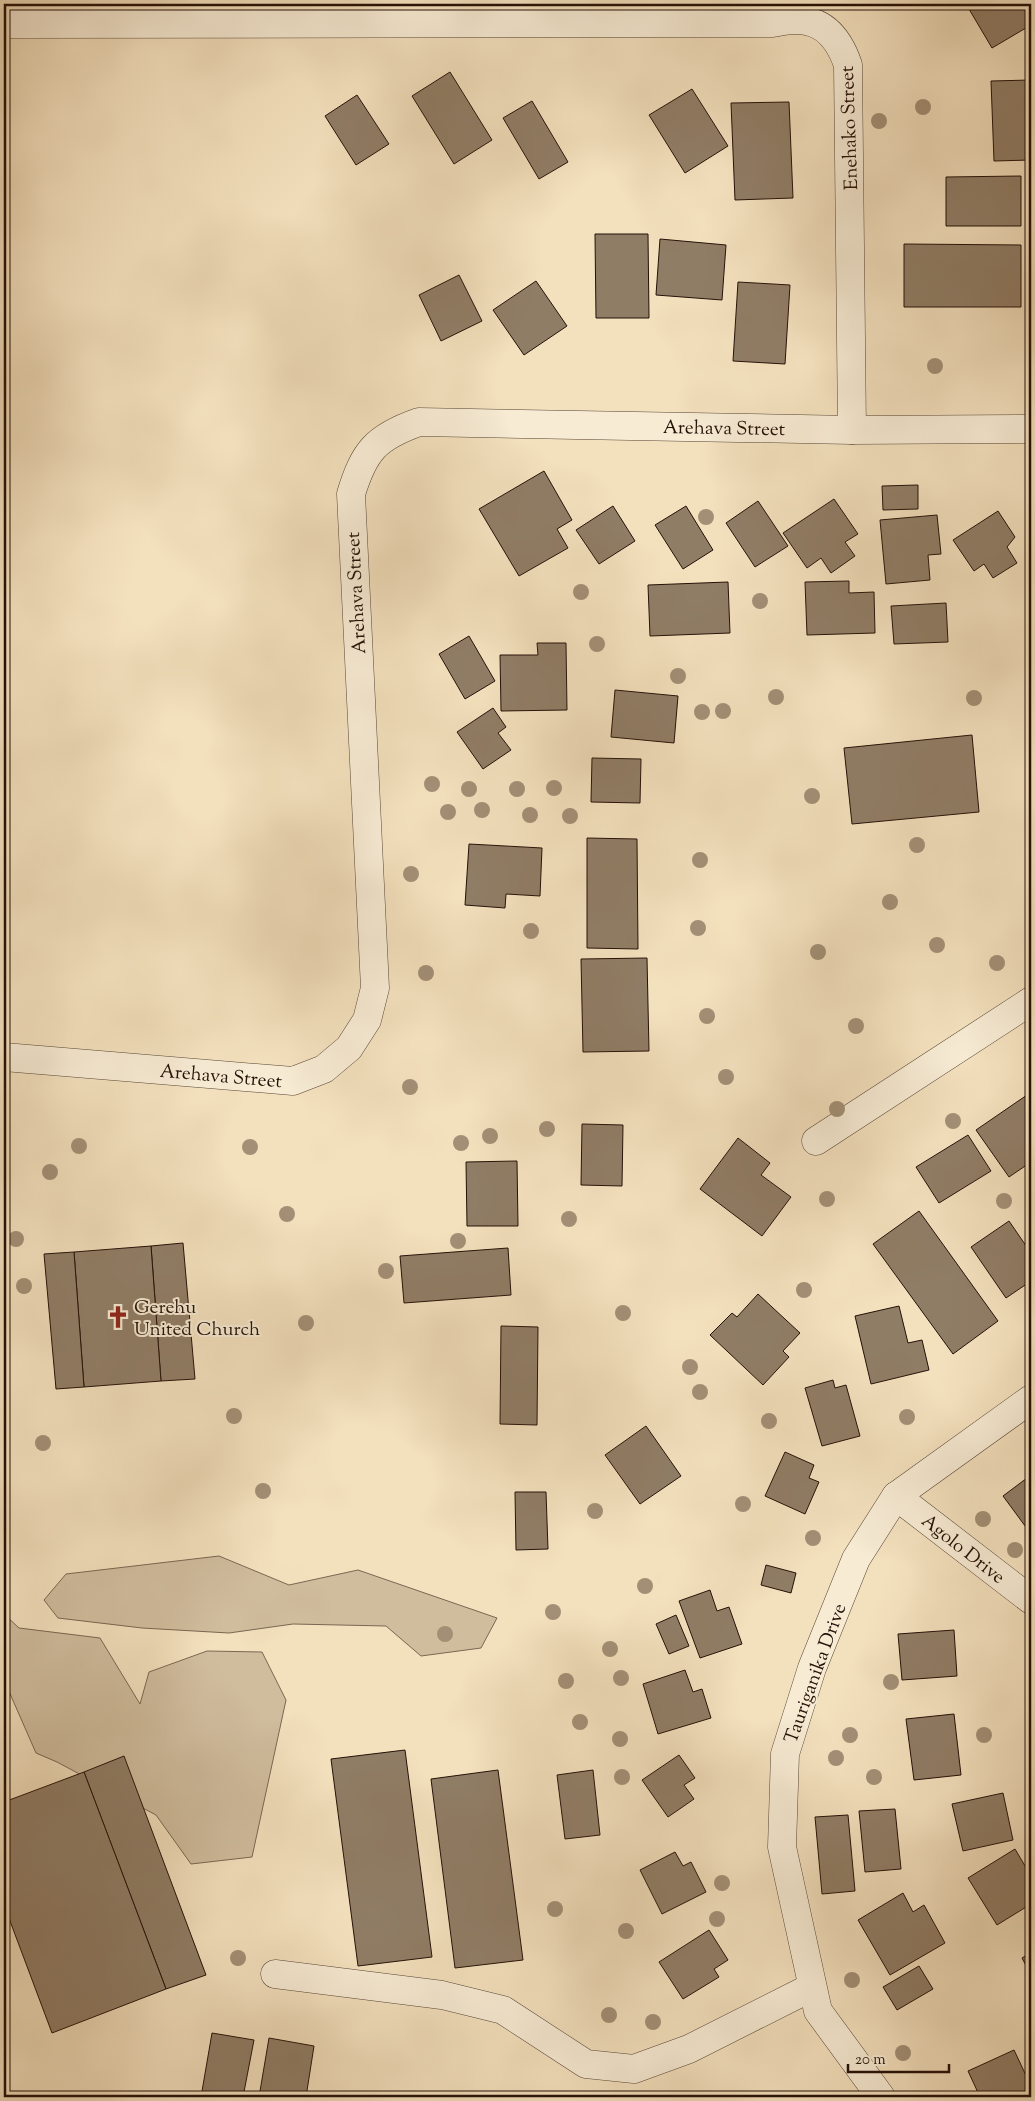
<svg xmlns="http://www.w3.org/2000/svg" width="1035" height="2101" font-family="'Sorts Mill Goudy',serif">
  <rect width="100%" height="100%" fill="#f3e0bd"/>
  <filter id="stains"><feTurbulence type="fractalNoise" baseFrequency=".004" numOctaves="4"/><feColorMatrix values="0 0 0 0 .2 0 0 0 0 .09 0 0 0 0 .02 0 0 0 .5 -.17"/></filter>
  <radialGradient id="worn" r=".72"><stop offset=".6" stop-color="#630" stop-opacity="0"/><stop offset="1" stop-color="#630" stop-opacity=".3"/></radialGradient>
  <g fill="#d0bd9e" stroke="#7a6753">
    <path d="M219 1556 289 1585 358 1570 497 1618 481 1648 421 1656 386 1626 293 1624 229 1633 142 1628 58 1618 44 1600 66 1574Z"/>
    <path d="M4 1614 19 1628 100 1638 140 1704 149 1672 207 1651 262 1652 286 1700 252 1857 191 1864 156 1815 57 1762 36 1753 4 1680Z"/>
  </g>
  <g fill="#907d66" stroke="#251108">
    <path d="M966 4H1022L1031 20V25L992 48Z"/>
    <path d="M450 72 492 140 454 164 412 96Z"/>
    <path d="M1031 80V160L994 161 991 81Z"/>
    <path d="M692 89 728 146 685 173 649 115Z"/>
    <path d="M357 95 389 144 356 165 325 116Z"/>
    <path d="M532 101 568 162 539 179 503 118Z"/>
    <path d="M789 102 793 198 735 200 731 103Z"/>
    <path d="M1021 176V226H946V177Z"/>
    <path d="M595 234H648L649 318H596Z"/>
    <path d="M660 239 726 245 722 300 656 295Z"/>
    <path d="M904 244 1021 245V307H904Z"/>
    <path d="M459 275 482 321 441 341 419 295Z"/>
    <path d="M536 281 567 326 524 355 493 310Z"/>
    <path d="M738 282 790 285 785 364 733 361Z"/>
    <path d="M544 471 572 520 557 529 568 548 519 576 479 509Z"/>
    <path d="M918 485V509L883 510 882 486Z"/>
    <path d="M834 499 858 534 845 542 855 556 831 573 821 558 807 568 783 533Z"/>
    <path d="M758 501 788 546 755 567 726 523Z"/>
    <path d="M613 506 635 541 599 564 576 530Z"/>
    <path d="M686 506 713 550 683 569 655 525Z"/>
    <path d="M998 511 1015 537 1007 547 1017 563 993 578 984 564 974 571 953 540Z"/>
    <path d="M937 515 941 554 928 555 930 580 886 584 880 520Z"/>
    <path d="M849 581V593L874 592 875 633 807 635 805 582Z"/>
    <path d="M728 582 730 633 650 636 648 585Z"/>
    <path d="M946 603 948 642 894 644 891 606Z"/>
    <path d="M469 636 495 681 465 699 439 654Z"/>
    <path d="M537 643H566L567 710 501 711 500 655H538Z"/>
    <path d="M615 690 678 696 674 743 611 737Z"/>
    <path d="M493 708 506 727 498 733 511 750 483 769 457 732Z"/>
    <path d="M972 735 979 812 852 824 844 748Z"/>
    <path d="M592 758 641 759 640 803 591 802Z"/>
    <path d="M587 838 637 839 638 949 587 948Z"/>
    <path d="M469 844 542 848 540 896 506 894 505 908 465 905Z"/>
    <path d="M647 958 649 1051 583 1052 581 959Z"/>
    <path d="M1027 1095 1031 1102V1162L1009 1177 976 1130Z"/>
    <path d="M582 1124 623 1125 622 1186 581 1185Z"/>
    <path d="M968 1135 991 1171 939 1203 916 1167Z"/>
    <path d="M738 1138 770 1163 761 1175 791 1197 762 1236 700 1189Z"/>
    <path d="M517 1161 518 1226H467L466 1162Z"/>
    <path d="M919 1211 998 1321 953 1354 873 1244Z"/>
    <path d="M1009 1221 1031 1253V1281L1006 1298 971 1247Z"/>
    <path d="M183 1243 195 1379 161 1381 151 1246Z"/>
    <path d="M151 1246 161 1381 84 1387 74 1252Z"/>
    <path d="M508 1248 511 1295 404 1303 400 1256Z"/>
    <path d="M74 1252 84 1387 56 1389 44 1254Z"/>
    <path d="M758 1294 800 1333 783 1351 789 1357 763 1385 710 1335 732 1313 737 1317Z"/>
    <path d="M899 1306 908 1343 922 1340 929 1370 871 1384 855 1316Z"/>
    <path d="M501 1326 538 1327 537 1425 500 1424Z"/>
    <path d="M833 1380 835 1388 846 1385 860 1436 822 1446 805 1388Z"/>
    <path d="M646 1426 681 1476 640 1504 605 1455Z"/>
    <path d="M785 1452 814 1465 809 1478 819 1482 805 1514 765 1496Z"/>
    <path d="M1031 1475V1534L1003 1496Z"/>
    <path d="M515 1492H546L548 1549 516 1550Z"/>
    <path d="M766 1565 796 1573 791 1593 761 1585Z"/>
    <path d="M710 1590 717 1611 729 1607 742 1644 700 1658 679 1601Z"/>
    <path d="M676 1615 689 1646 669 1654 656 1624Z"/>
    <path d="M954 1630 957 1676 902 1680 898 1634Z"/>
    <path d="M685 1670 693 1692 702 1689 711 1718 658 1734 643 1684Z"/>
    <path d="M954 1714 961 1775 914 1780 906 1719Z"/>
    <path d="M405 1750 432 1957 358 1966 331 1759Z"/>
    <path d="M679 1755 695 1778 684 1785 694 1799 668 1817 642 1780Z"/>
    <path d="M124 1756 206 1975 166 1989 84 1772Z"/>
    <path d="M498 1770 523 1960 455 1968 431 1779Z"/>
    <path d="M593 1770 600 1835 565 1839 557 1775Z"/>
    <path d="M84 1772 166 1989 52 2033 4 1905V1802Z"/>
    <path d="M1003 1793 1013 1840 963 1851 952 1804Z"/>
    <path d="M895 1809 901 1869 865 1872 859 1811Z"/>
    <path d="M848 1815 855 1891 822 1894 815 1817Z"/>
    <path d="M1015 1849 1031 1876V1904L997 1925 968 1878Z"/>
    <path d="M675 1852 683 1866 691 1862 706 1892 662 1914 640 1870Z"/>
    <path d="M903 1893 913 1912 924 1905 945 1943 890 1975 858 1920Z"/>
    <path d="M709 1930 728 1960 714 1969 719 1977 683 1999 659 1962Z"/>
    <path d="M1031 1952V1975L1022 1958Z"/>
    <path d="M919 1966 933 1989 897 2010 883 1987Z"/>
    <path d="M212 2033 254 2040 243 2097H201Z"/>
    <path d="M269 2038 314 2046 306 2097H259Z"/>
    <path d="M1014 2050 1031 2086V2095L1026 2097H980L968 2071Z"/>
  </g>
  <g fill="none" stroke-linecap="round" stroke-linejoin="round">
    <defs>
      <g id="minor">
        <path d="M4 24 773 23C812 13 835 27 848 65L852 430"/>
        <path d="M4 1057 293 1081 324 1069 349 1048 367 1020 375 988 351 494C364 451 376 437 419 422L852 430 1031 429"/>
        <path d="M816 1141 1031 1001"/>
        <path d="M896 1496 1031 1600"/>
        <path d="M275 1974 442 1995 503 2010 586 2064 634 2069 689 2049 812 1987"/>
        <path d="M881 2097 818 2011 782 1847 785 1754 812 1668 856 1559 896 1496 1031 1399"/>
      </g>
    </defs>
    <use href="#minor" stroke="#584535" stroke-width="29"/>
    <use href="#minor" stroke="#f7ebd4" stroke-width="28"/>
  </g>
  <g fill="#a38f76">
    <circle cx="923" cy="107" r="8"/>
    <circle cx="879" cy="121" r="8"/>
    <circle cx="935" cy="366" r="8"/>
    <circle cx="706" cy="517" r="8"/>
    <circle cx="581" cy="592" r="8"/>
    <circle cx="760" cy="601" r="8"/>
    <circle cx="597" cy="644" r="8"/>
    <circle cx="678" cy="676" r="8"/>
    <circle cx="776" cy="697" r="8"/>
    <circle cx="974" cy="698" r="8"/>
    <circle cx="723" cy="711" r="8"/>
    <circle cx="702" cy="712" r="8"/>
    <circle cx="432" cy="784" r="8"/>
    <circle cx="554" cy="788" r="8"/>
    <circle cx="469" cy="789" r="8"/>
    <circle cx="517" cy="789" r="8"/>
    <circle cx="812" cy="796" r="8"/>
    <circle cx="482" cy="810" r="8"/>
    <circle cx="448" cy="812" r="8"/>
    <circle cx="530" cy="815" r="8"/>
    <circle cx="570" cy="816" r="8"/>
    <circle cx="917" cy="845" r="8"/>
    <circle cx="700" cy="860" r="8"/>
    <circle cx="411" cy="874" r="8"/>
    <circle cx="890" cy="902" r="8"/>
    <circle cx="698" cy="928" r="8"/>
    <circle cx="531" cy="931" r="8"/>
    <circle cx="937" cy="945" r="8"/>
    <circle cx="818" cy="952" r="8"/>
    <circle cx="997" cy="963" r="8"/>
    <circle cx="426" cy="973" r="8"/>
    <circle cx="707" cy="1016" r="8"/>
    <circle cx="856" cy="1026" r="8"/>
    <circle cx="726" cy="1077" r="8"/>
    <circle cx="410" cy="1087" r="8"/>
    <circle cx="837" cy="1109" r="8"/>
    <circle cx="953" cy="1121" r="8"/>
    <circle cx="547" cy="1129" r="8"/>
    <circle cx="490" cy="1136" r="8"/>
    <circle cx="461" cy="1143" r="8"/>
    <circle cx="79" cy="1146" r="8"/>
    <circle cx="250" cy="1147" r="8"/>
    <circle cx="50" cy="1172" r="8"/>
    <circle cx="827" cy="1199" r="8"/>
    <circle cx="1004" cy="1201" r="8"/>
    <circle cx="287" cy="1214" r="8"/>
    <circle cx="569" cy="1219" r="8"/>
    <circle cx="16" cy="1239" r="8"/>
    <circle cx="458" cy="1241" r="8"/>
    <circle cx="386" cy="1271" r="8"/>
    <circle cx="24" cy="1286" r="8"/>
    <circle cx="804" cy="1290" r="8"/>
    <circle cx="623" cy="1313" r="8"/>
    <circle cx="306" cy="1323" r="8"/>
    <circle cx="690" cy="1367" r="8"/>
    <circle cx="700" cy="1392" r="8"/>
    <circle cx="234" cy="1416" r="8"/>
    <circle cx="907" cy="1417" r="8"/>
    <circle cx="769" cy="1421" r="8"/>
    <circle cx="43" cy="1443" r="8"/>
    <circle cx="263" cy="1491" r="8"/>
    <circle cx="743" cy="1504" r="8"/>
    <circle cx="595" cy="1511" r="8"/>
    <circle cx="983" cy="1519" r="8"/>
    <circle cx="813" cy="1538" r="8"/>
    <circle cx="1015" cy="1550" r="8"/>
    <circle cx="645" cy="1586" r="8"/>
    <circle cx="553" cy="1612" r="8"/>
    <circle cx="445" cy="1634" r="8"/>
    <circle cx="610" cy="1649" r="8"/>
    <circle cx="621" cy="1678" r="8"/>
    <circle cx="566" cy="1681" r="8"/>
    <circle cx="891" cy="1682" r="8"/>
    <circle cx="580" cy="1722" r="8"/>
    <circle cx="850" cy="1735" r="8"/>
    <circle cx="984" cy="1735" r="8"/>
    <circle cx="620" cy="1739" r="8"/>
    <circle cx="836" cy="1758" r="8"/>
    <circle cx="622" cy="1777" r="8"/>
    <circle cx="874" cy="1777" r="8"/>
    <circle cx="722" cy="1883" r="8"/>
    <circle cx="555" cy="1909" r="8"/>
    <circle cx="717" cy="1919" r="8"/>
    <circle cx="626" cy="1931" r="8"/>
    <circle cx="238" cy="1958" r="8"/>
    <circle cx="852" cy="1980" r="8"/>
    <circle cx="609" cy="2015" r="8"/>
    <circle cx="653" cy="2022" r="8"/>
    <circle cx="903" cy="2053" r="8"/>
  </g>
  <defs>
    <symbol id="church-bare" viewBox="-9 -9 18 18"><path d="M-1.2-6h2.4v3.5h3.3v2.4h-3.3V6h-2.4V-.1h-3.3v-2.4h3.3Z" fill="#8f2418" stroke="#f7ebd4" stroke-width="2.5" paint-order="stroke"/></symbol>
  </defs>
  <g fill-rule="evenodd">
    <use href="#church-bare" x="102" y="1301" width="32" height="32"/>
  </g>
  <g text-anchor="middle" stroke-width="4" stroke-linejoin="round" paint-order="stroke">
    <g font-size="19" fill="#251108" stroke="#f7ebd4">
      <text transform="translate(848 128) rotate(-92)" y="7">Enehako Street</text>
      <text transform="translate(724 427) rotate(1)" y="7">Arehava Street</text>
      <text transform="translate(355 593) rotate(-93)" y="7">Arehava Street</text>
      <text transform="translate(221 1075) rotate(5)" y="7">Arehava Street</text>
      <text transform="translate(964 1548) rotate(38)" y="7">Agolo Drive</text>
      <text transform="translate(814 1673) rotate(-70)" y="7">Tauriganika Drive</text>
    </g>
    <g font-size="19" fill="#251108" stroke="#f7ebd4" text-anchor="start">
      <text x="134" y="1313">Gerehu<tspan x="134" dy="22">United Church</tspan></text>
    </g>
  </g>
  <rect width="1035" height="2101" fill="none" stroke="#f3e0bd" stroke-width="20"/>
  <rect x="5" y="5" width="1025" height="2091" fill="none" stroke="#251108" stroke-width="2.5"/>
  <rect x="10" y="10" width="1015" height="2081" fill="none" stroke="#251108"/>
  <path d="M848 2064v8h101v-8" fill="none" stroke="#251108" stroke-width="2.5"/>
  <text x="855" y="2064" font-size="15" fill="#251108" stroke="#f7ebd4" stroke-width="4" paint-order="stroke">20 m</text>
  <rect width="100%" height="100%" filter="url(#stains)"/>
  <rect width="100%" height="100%" fill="url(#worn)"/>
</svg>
